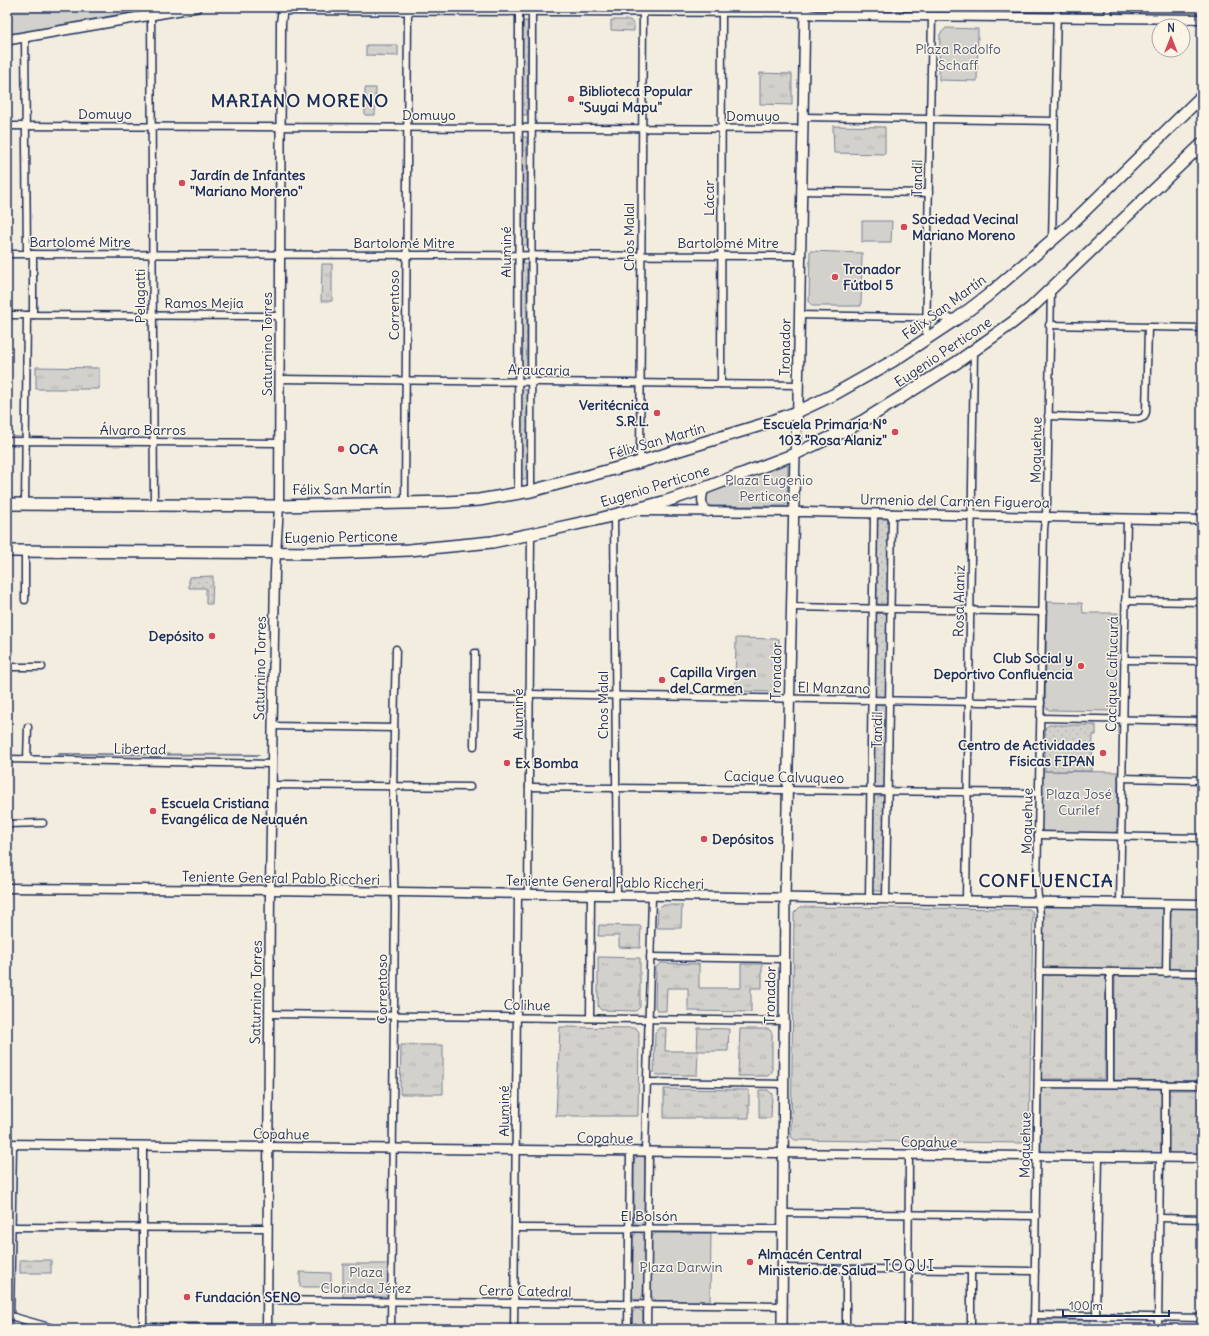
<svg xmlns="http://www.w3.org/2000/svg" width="1209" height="1336" font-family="Delius,sans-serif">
  <defs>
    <pattern id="grass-tufts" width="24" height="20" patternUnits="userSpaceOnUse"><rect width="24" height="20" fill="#d3d1cc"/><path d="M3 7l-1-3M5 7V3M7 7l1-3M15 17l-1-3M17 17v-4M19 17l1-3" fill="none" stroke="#b5b4b2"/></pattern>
    <pattern id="garden-dots" width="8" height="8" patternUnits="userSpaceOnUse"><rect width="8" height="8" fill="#d3d1cc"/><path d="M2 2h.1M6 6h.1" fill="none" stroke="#b5b4b2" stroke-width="1.8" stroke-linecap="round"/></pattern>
  </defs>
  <rect width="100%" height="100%" fill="#f3ede0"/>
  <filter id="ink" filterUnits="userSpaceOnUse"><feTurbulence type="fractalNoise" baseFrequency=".025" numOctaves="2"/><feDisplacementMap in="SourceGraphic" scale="8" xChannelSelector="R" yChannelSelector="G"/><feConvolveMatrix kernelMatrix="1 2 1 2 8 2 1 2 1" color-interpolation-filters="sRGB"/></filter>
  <g filter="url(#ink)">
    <g fill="url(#grass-tufts)" stroke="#778095">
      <path d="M611 20H630L634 25V31L611 30Z"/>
      <path d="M366 45H398V56L366 55Z"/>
      <path d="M760 73 792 74V105L760 104Z"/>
      <path d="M365 88H376L375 115H365Z"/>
      <path d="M833 126 885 127V154L834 153Z"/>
      <path d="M322 264H332V301H321Z"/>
      <path d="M36 367 99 368V389H36Z"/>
      <path d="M736 638 779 639 778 688 774 692 735 691Z"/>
      <path d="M662 905H682L681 928H657L658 909Z"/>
      <path d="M1043 906 1164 908 1163 969 1043 968Z"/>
      <path d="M800 907 1029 909 1033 912 1029 1138 1023 1143 795 1140 791 1137 794 913Z"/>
      <path d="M1170 908H1202V970L1169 969Z"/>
      <path d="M599 925 641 926 640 948 619 947V936H598Z"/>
      <path d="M598 957 640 958V1007L636 1011 601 1010 598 1006Z"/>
      <path d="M661 963 699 964V988H741V964H762V988H751V1012L688 1011V988H667L666 1011H659L655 1007 656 967Z"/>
      <path d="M1042 975 1106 976 1105 1079H1041Z"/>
      <path d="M1115 976 1202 977V1081L1114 1080Z"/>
      <path d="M560 1027 636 1028 639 1032 638 1116H556Z"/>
      <path d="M659 1028H666L665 1051H697L698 1028 729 1029 728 1051H698L697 1075H657L654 1072 655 1032Z"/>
      <path d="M740 1029H769L772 1033V1072L768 1076H738Z"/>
      <path d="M401 1045H443V1094H400Z"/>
      <path d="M1041 1087 1162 1089 1161 1153 1041 1152Z"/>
      <path d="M664 1089 749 1090V1118H664Z"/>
      <path d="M759 1090H768L772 1094 771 1118H759Z"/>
      <path d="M1169 1090H1202V1154H1168Z"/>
      <rect x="20" y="1260" width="31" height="13"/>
    </g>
    <g fill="#d3d1cc" stroke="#778095">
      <path d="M7 7H159L7 35Z"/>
      <path d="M946 28 978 29 977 81 939 80 940 34Z"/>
      <path d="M862 221H892L891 242H862Z"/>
      <path d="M810 251 862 253 861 306H812L809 301Z"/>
      <path d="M786 462 788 466 787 502 785 506H711L705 503 706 494Z"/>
      <path d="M1047 602 1082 603 1083 613H1118L1116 707 1112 711 1049 710 1045 707Z"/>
      <path d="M1042 771 1118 772 1117 827 1116 832 1110 833 1047 832 1042 831 1041 826Z"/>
      <path d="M640 1155 644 1157 645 1160 644 1221 642 1224 639 1225 635 1223 634 1220V1160L637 1156Z"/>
      <path d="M638 1232 641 1233 645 1237 643 1294 641 1299 637 1300 633 1298 632 1294 633 1237 635 1234Z"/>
      <path d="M656 1233H711L710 1301H658L653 1299 651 1294V1239L653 1235Z"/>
      <path d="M343 1264H389L388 1295 384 1297H343Z"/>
      <path d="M300 1272 331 1273V1287H300Z"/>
      <path d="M635 1309H638L643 1312V1329H632V1314Z"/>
      <path d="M7 1319 43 1329H7Z"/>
      <path d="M1043 1320H1091L1090 1329H1038L1039 1321Z"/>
    </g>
    <g fill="url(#garden-dots)" stroke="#778095">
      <path d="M523 21H528L527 115H522Z"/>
      <path d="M522 137H527V245H521Z"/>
      <rect x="521" y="264" width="6" height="105"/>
      <path d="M521 390H528L527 479H521Z"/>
      <path d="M877 519H889L888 604H876Z"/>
      <path d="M213 576 212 604H206V588H189V577Z"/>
      <path d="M876 613 887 614 886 697H875Z"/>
      <path d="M875 704H886L885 787H874Z"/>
      <path d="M1049 725H1096V735H1093L1092 771H1045V728Z"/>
      <path d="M873 796H885L883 891H871Z"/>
    </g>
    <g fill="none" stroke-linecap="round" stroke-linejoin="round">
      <path stroke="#707a91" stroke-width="2" d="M59 754 259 755"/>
      <defs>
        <g id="minor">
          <path d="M151 15 154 505"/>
          <path d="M1108 18 1109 7"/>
          <path d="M25 37 27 254"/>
          <path d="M803 117 1054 121"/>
          <path d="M7 126 803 129"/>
          <path d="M802 191 929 193"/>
          <path d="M1052 241 1057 7"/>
          <path d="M7 254 801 256"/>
          <path d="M7 315 280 316"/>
          <path d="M33 315V254"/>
          <path d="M799 315 956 318"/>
          <path d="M1049 325 1202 328"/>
          <path d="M926 341 932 16"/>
          <path d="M280 379 798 385"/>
          <path d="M721 384 722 7"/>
          <path d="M1048 416 1139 419 1144 417 1146 412 1148 327"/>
          <path d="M7 441 280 443"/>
          <path d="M640 462 643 11"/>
          <path d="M531 491 532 7"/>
          <path d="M518 494 519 7"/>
          <path d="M405 503 408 11"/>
          <path d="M25 504 27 315"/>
          <path d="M614 515 617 895"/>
          <path d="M25 551V600"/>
          <path d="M1125 601 1202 602"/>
          <path d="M792 607 1043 612"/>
          <path d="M1124 660 1202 661"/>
          <path d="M7 667H42"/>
          <path d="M530 694 1041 703"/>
          <path d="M475 698 530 699"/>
          <path d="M1041 718 1202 721"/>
          <path d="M273 726 394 728"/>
          <path d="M474 746 475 653"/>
          <path d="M7 759 272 764"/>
          <path d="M27 759 28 727"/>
          <path d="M1122 778 1202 780"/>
          <path d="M272 785 470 787"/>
          <path d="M529 787 1039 793"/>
          <path d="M7 824 43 823"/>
          <path d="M1038 835 1202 838"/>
          <path d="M528 894 531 534"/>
          <path d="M869 899 874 513"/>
          <path d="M886 899 892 513"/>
          <path d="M966 900 974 350"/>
          <path d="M1120 902 1127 518"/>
          <path d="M650 957 785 959"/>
          <path d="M1039 971 1202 973"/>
          <path d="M1166 973 1167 903"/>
          <path d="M269 1014 784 1021"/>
          <path d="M590 1018 591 895"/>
          <path d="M647 1082 784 1084"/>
          <path d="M1038 1084 1202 1085"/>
          <path d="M1110 1084V972"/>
          <path d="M645 1151 652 896"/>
          <path d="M1165 1158V1085"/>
          <path d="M783 1213 1036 1216"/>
          <path d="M1160 1218 1202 1219"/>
          <path d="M11 1227 268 1228"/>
          <path d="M515 1228 783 1229"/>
          <path d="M782 1268 1035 1271"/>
          <path d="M267 1300 782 1306"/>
          <path d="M7 1315 56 1329"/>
          <path d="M1034 1315 1202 1318"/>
          <path d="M10 1316 13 1144"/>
          <path d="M1096 1316 1099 1157"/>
          <path d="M143 1327H267"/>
          <path d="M143 1329V1146"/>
          <path d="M391 1329 395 904C391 819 394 734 396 649"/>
          <path d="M514 1329 518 894"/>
          <path d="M628 1329 630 1151"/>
          <path d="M647 1329 649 1151"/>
          <path d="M846 1329V1269"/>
          <path d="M908 1329 909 1155"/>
          <path d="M971 1329V1271"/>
          <path d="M1034 1329 1040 916 1037 887 1044 529 1047 503 1051 290"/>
          <path d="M1158 1329 1160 1158"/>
        </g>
        <g id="tertiary">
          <path d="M283 10 795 12 816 15 1202 19"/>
          <path d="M705 488C701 497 700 505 708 512"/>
          <path d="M641 511 806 512 1202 520"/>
          <path d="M7 888 270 890 1202 904"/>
          <path d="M7 1144 1202 1158"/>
          <path d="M267 1329 270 890 275 571 279 506 281 23 283 7"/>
        </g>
        <g id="secondary">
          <path d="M7 40 197 7"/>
          <path d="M782 1329 785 897 795 454 798 401 805 7"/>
        </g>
        <g id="trunk">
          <path d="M7 504 279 506 446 502 479 500 531 491 640 462 761 425 797 412 833 395 893 361 958 318 987 296 1072 223 1202 96"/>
          <path d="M7 551 330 553 409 550 492 542 531 534 599 519 667 501 705 488 795 454 840 433 863 421 956 363 1012 323 1031 308 1202 144"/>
        </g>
      </defs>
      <use href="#minor" stroke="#1b2f5e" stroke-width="9"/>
      <use href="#tertiary" stroke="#1b2f5e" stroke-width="11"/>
      <use href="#secondary" stroke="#1b2f5e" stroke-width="12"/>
      <use href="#trunk" stroke="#1b2f5e" stroke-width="14"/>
      <use href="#minor" stroke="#fcf5e5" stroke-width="6"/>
      <use href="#tertiary" stroke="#fcf5e5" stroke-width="8"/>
      <use href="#secondary" stroke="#fcf5e5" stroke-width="9"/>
      <use href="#trunk" stroke="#fcf5e5" stroke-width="11"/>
    </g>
  </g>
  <g fill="#d1495b" stroke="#fcf5e5" stroke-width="1.5">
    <circle cx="571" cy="99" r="4"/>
    <circle cx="182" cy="183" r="4"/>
    <circle cx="904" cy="227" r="4"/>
    <circle cx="835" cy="277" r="4"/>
    <circle cx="657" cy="413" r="4"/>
    <circle cx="895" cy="432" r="4"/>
    <circle cx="341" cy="449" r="4"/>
    <circle cx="212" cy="636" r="4"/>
    <circle cx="1081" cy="666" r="4"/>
    <circle cx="662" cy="680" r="4"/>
    <circle cx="1103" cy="753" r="4"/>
    <circle cx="507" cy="763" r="4"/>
    <circle cx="153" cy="811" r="4"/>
    <circle cx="704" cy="839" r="4"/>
    <circle cx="750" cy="1262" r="4"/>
    <circle cx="187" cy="1297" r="4"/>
  </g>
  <g text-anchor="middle" stroke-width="3" stroke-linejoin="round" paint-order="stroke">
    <g font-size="14" fill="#49587a" stroke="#fcf5e5">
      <text x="958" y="54">Plaza Rodolfo<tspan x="958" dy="16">Schaff</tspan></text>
      <text x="769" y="485">Plaza Eugenio<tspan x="769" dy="16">Perticone</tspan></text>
      <text x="1079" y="799">Plaza José<tspan x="1079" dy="16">Curilef</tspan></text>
      <text x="681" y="1272">Plaza Darwin</text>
      <text x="366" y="1277">Plaza<tspan x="366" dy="16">Clorinda Jérez</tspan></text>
    </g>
    <g font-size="14" font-weight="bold" fill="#1b2f5e" stroke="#fcf5e5" text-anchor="start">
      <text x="579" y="96">Biblioteca Popular<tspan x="579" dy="16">"Suyai Mapu"</tspan></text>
      <text x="190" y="180">Jardín de Infantes<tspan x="190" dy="16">"Mariano Moreno"</tspan></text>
      <text x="912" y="224">Sociedad Vecinal<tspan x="912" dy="16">Mariano Moreno</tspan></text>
      <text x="843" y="274">Tronador<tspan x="843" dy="16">Fútbol 5</tspan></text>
      <text x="649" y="410" text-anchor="end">Veritécnica<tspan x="649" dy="16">S.R.L.</tspan></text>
      <text x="887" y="429" text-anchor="end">Escuela Primaria Nº<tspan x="887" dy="16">103 "Rosa Alaniz"</tspan></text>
      <text x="349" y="454">OCA</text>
      <text x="204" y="641" text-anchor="end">Depósito</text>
      <text x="1073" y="663" text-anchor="end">Club Social y<tspan x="1073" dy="16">Deportivo Confluencia</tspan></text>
      <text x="670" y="677">Capilla Virgen<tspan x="670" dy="16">del Carmen</tspan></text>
      <text x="1095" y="750" text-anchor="end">Centro de Actividades<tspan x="1095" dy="16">Físicas FIPAN</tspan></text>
      <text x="515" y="768">Ex Bomba</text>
      <text x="161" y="808">Escuela Cristiana<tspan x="161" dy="16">Evangélica de Neuquén</tspan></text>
      <text x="712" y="844">Depósitos</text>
      <text x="758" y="1259">Almacén Central<tspan x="758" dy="16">Ministerio de Salud</tspan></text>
      <text x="195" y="1302">Fundación SENO</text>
    </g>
    <g font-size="14" fill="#1b2f5e" stroke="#fcf5e5">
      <text x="105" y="119">Domuyo</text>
      <text x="429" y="120">Domuyo</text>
      <text x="753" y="121">Domuyo</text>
      <text transform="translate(917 178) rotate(-89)" y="5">Tandil</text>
      <text transform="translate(709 198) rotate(-90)" y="5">Lácar</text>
      <text transform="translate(629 237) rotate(-90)" y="5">Chos Malal</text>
      <text x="80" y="247">Bartolomé Mitre</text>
      <text x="404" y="248">Bartolomé Mitre</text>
      <text x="728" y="248">Bartolomé Mitre</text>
      <text transform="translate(506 252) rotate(-90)" y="5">Aluminé</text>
      <text transform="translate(140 296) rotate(-90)" y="5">Pelagatti</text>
      <text x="204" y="308">Ramos Mejía</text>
      <text transform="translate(394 305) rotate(-90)" y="5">Correntoso</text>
      <text transform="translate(944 307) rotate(-36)" y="5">Félix San Martín</text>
      <text transform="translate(267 344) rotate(-90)" y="5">Saturnino Torres</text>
      <text transform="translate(785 347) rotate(-89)" y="5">Tronador</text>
      <text transform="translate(943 352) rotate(-34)" y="5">Eugenio Perticone</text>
      <text transform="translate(539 370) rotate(1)" y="5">Araucaria</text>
      <text x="143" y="435">Álvaro Barros</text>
      <text transform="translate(657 441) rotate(-16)" y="5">Félix San Martín</text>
      <text transform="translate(1036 450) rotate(-89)" y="5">Moquehue</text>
      <text transform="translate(655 486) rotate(-17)" y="5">Eugenio Perticone</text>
      <text transform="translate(342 489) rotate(-1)" y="5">Félix San Martín</text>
      <text transform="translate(955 501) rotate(1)" y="5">Urmenio del Carmen Figueroa</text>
      <text transform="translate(341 537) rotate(-1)" y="5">Eugenio Perticone</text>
      <text transform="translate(959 601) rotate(-89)" y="5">Rosa Alaniz</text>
      <text transform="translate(260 668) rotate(-89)" y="5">Saturnino Torres</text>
      <text transform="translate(776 671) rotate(-89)" y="5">Tronador</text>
      <text transform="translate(1112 674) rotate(-89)" y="5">Cacique Calfucurá</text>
      <text transform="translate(834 688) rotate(1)" y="5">El Manzano</text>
      <text transform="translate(603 705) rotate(-90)" y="5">Chos Malal</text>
      <text transform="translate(518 714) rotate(-90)" y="5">Aluminé</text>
      <text transform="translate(877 730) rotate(-89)" y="5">Tandil</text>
      <text transform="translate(140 749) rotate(1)" y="5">Libertad</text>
      <text transform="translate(784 777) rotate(1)" y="5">Cacique Calvuqueo</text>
      <text transform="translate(1027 821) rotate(-89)" y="5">Moquehue</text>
      <text transform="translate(281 878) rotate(1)" y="5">Teniente General Pablo Riccheri</text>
      <text transform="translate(605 882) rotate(1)" y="5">Teniente General Pablo Riccheri</text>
      <text transform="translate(382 989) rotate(-90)" y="5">Correntoso</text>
      <text transform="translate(256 992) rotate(-89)" y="5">Saturnino Torres</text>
      <text transform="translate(770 995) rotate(-89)" y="5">Tronador</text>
      <text transform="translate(527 1005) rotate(1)" y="5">Colihue</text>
      <text transform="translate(504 1111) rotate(-90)" y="5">Aluminé</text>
      <text transform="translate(281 1134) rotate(1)" y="5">Copahue</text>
      <text transform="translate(605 1138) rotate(1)" y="5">Copahue</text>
      <text transform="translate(929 1142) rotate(1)" y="5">Copahue</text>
      <text transform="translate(1025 1145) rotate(-89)" y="5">Moquehue</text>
      <text x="649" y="1221">El Bolsón</text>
      <text transform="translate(525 1291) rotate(1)" y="5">Cerro Catedral</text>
    </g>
    <g font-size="15" letter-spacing="1" fill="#1b2f5e" stroke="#fcf5e5">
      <text x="909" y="1271">TOQUI</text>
    </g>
    <g font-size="18" font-weight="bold" letter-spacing="1" fill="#1b2f5e" stroke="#fcf5e5">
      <text x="300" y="107">MARIANO MORENO</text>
      <text x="1046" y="887">CONFLUENCIA</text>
    </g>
  </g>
  <rect width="1209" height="1336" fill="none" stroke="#fcf5e5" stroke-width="24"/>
  <rect x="12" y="12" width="1185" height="1312" fill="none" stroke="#1b2f5e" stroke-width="1.5" filter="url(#ink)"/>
  <g transform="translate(1171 38)"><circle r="19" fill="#fcf5e5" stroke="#a2a6af"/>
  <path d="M0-3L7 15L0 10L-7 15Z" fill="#d1495b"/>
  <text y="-6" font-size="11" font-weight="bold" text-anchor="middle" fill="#1b2f5e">N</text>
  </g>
  <path d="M1063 1310v6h106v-6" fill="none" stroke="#1b2f5e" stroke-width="2"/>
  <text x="1069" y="1310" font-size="12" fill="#1b2f5e" stroke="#fcf5e5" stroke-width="3" paint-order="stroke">100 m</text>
</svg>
